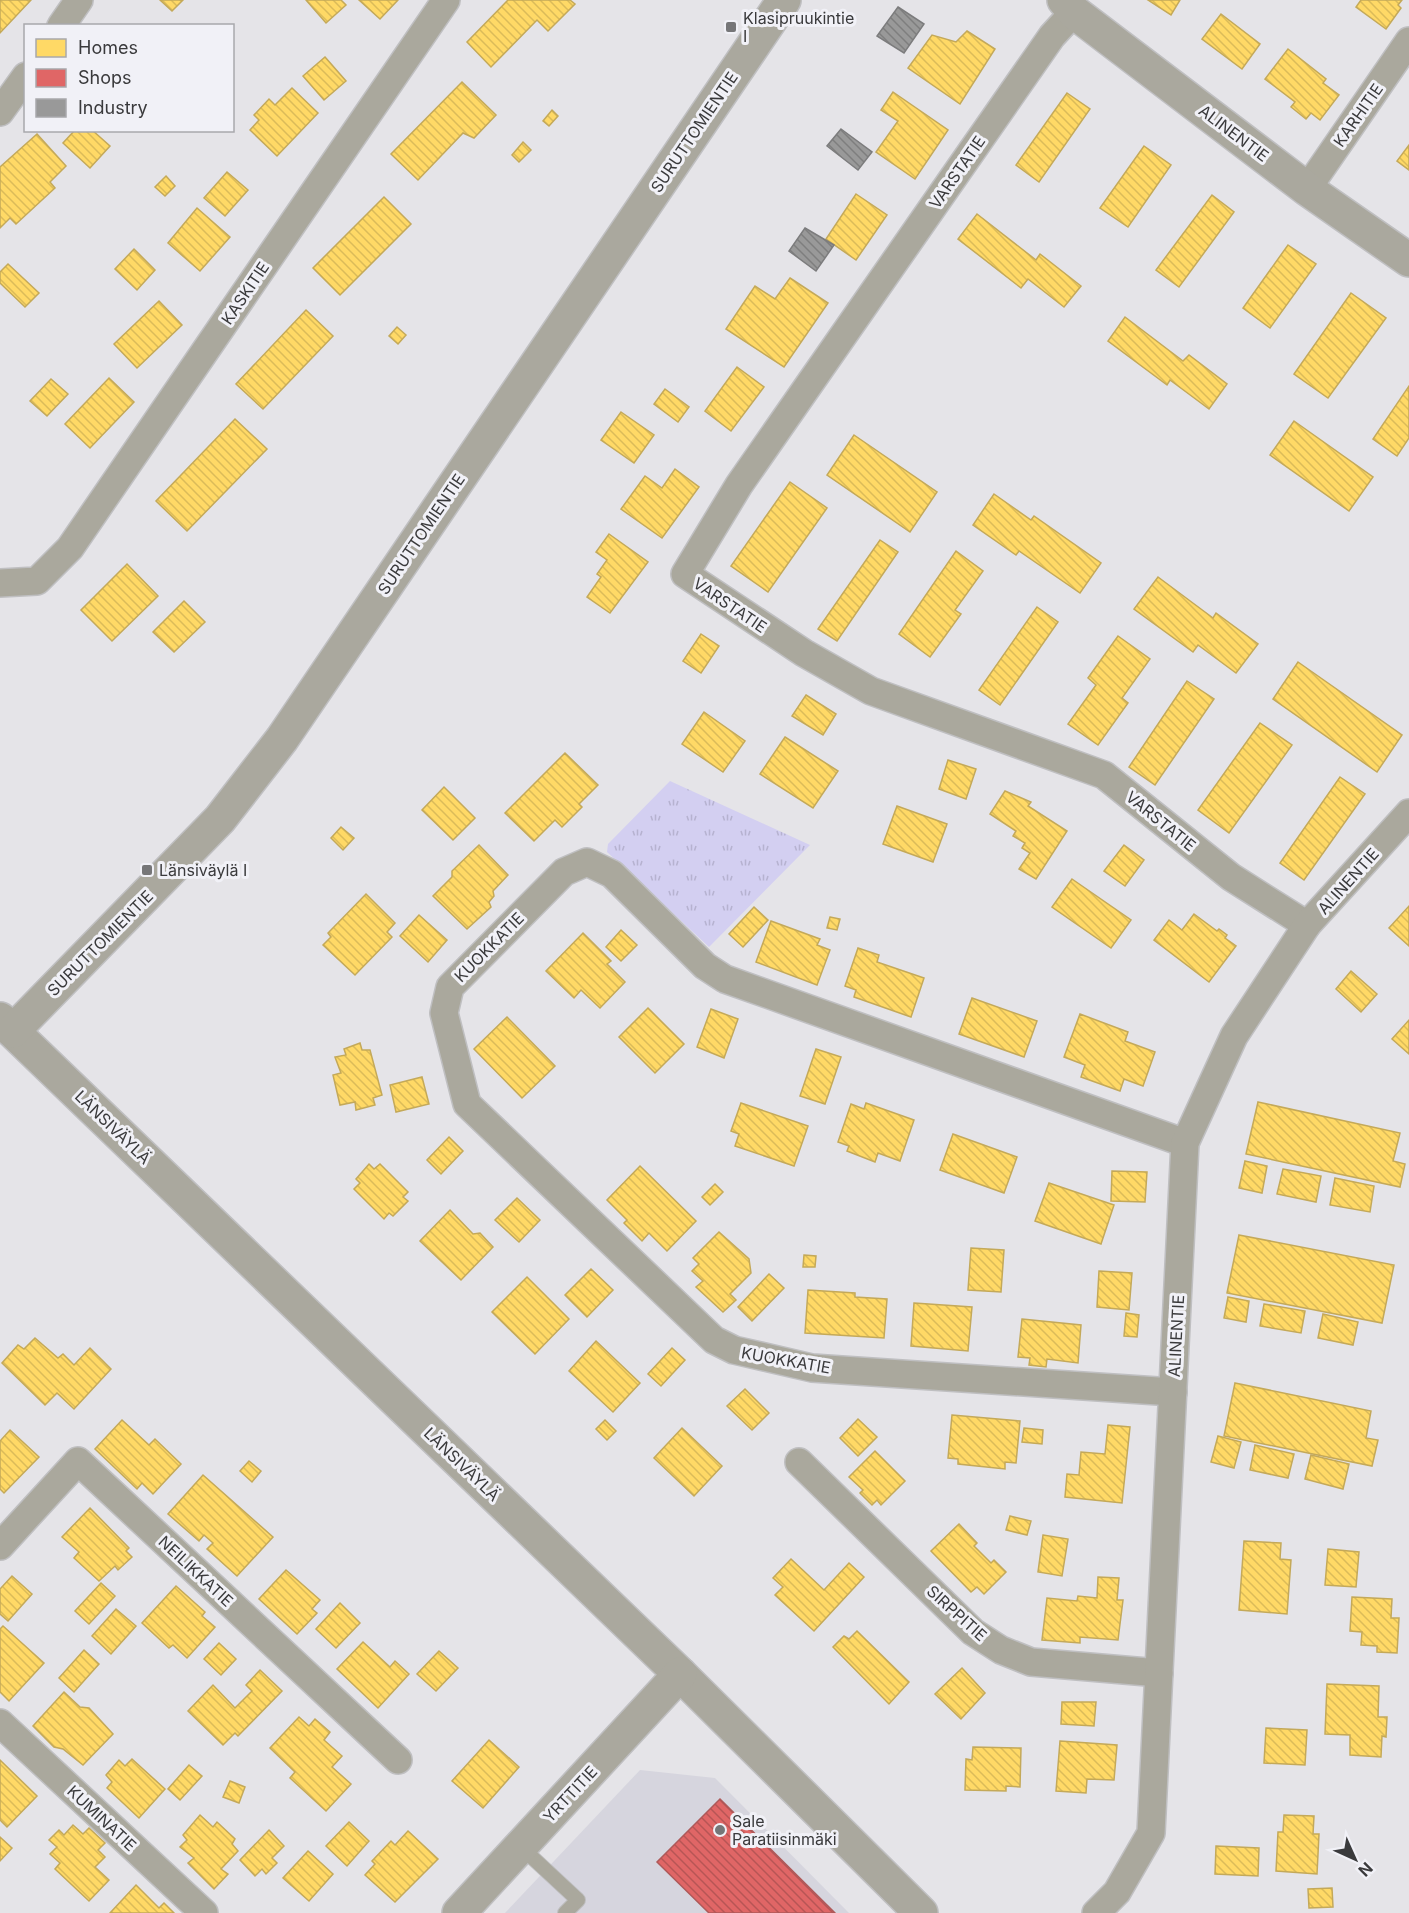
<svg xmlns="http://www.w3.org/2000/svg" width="1409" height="1913" font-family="Inter,sans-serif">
  <defs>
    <pattern id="grass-tufts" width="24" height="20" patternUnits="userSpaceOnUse" patternTransform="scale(1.5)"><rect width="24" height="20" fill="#d3cff1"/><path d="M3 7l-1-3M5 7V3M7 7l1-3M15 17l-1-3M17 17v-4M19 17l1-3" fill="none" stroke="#b6b2d0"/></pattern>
    <pattern id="homes-back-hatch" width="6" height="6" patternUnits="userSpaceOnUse" patternTransform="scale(1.5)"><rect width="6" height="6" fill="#ffd966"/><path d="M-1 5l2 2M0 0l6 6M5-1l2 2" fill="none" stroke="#dbbb59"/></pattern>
    <pattern id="shops-back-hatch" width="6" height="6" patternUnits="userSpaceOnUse" patternTransform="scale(1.5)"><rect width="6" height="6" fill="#e06666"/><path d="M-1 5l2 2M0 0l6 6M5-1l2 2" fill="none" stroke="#b75555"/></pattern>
    <pattern id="industry-back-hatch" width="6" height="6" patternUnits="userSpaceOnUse" patternTransform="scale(1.5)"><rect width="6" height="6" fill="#999"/><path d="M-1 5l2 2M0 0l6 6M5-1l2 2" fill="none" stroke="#7e7e7e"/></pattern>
  </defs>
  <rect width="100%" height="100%" fill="#e5e4e8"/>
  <path fill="#d6d5de" d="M640 1770 715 1778 849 1913H505Z"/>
  <path fill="url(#grass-tufts)" d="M670 781 810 845 709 947 607 852 608 844Z"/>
  <g fill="url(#homes-back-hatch)" stroke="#c4a959" stroke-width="1.5">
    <path d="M0 0H31L0 33Z"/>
    <path d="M160 0H183L172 11Z"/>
    <path d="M306 0H341L346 5 326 23Z"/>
    <path d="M359 0H398L380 19Z"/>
    <path d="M508 0H570L575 4 548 31 537 20 491 67 467 42Z"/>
    <path d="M1148 0H1180L1171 15Z"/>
    <path d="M1361 0H1402L1398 5 1401 8 1386 29 1356 7Z"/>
    <path d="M1221 14 1260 44 1242 69 1202 39Z"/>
    <path d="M967 31 995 49 960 104 908 68 932 35 956 42Z"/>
    <path d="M1288 49 1326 79 1323 83 1339 95 1320 120 1311 113 1306 119 1291 107 1295 102 1265 79Z"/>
    <path d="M325 57 346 81 324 100 303 76Z"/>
    <path d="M462 82 496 115 474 138 463 133 418 180 391 154Z"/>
    <path d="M292 88 318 113 277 156 250 130 259 120 254 115 269 99 275 105Z"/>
    <path d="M893 92 948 130 915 179 876 152 898 121 881 110Z"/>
    <path d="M1067 93 1090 109 1039 182 1016 165Z"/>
    <path d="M552 110 558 116 549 126 543 121Z"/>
    <path d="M75 130H92L110 146 90 168 63 143Z"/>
    <path d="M37 134 66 166 50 182 55 188 16 224 10 218 0 228V167Z"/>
    <path d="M523 142 531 150 519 162 512 155Z"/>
    <path d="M1409 145V170L1397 161Z"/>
    <path d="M1144 146 1171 165 1128 227 1100 208Z"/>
    <path d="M227 172 248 190 225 216 204 198Z"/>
    <path d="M166 176 175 186 165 196 155 187Z"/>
    <path d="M856 194 887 215 856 260 826 239Z"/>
    <path d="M1212 195 1234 212 1179 287 1156 270Z"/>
    <path d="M384 197 411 224 340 295 313 268Z"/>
    <path d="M197 208 230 237 200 271 168 243Z"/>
    <path d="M977 214 1036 260 1040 254 1081 286 1064 307 1028 279 1021 288 958 239Z"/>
    <path d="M1288 245 1316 264 1270 328 1243 308Z"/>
    <path d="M134 249 155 270 137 290 115 269Z"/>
    <path d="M8 264 39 293 25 307 0 283V272Z"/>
    <path d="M790 278 828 303 784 367 726 329 755 286 775 299Z"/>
    <path d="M1351 293 1386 318 1328 398 1294 374Z"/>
    <path d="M159 301 182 325 137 368 114 344Z"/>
    <path d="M306 310 333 336 263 409 236 384Z"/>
    <path d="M1125 317 1183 361 1189 355 1227 384 1209 409 1170 380 1167 385 1108 341Z"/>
    <path d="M397 327 406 335 398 344 389 336Z"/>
    <path d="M737 367 764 387 731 431 705 411Z"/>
    <path d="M109 378 134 402 90 448 65 424Z"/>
    <path d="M51 379 68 394 47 416 30 401Z"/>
    <path d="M1409 386V438L1397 456 1373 439Z"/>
    <path d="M665 389 689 407 678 422 654 404Z"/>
    <path d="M621 412 654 435 634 463 601 440Z"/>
    <path d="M235 419 267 449 187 531 156 501Z"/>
    <path d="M1294 421 1373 477 1349 511 1270 455Z"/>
    <path d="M854 435 937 492 910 532 827 475Z"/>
    <path d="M675 469 699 487 662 538 621 509 645 476 662 488Z"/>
    <path d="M790 482 827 508 768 592 731 566Z"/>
    <path d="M994 494 1031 520 1034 516 1101 563 1080 593 1019 551 1016 555 973 525Z"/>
    <path d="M609 534 648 562 610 613 587 597 601 577 597 574 607 560 596 552Z"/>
    <path d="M880 540 898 552 837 641 818 629Z"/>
    <path d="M956 551 983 571 955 610 961 614 930 657 899 634Z"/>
    <path d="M127 564 158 596 112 641 81 610Z"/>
    <path d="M1158 577 1213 618 1216 613 1258 644 1236 673 1198 645 1193 652 1134 609Z"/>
    <path d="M184 601 205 622 174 652 153 632Z"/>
    <path d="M1037 607 1058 622 1000 705 979 690Z"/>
    <path d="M701 634 719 646 701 673 683 661Z"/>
    <path d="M1118 636 1150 659 1122 698 1128 703 1098 745 1068 724 1096 685 1088 678Z"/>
    <path d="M1298 662 1402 735 1377 772 1273 699Z"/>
    <path d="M1187 681 1214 699 1155 785 1129 767Z"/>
    <path d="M806 695 836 714 823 735 792 716Z"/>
    <path d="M704 712 745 741 723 772 682 744Z"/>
    <path d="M1260 723 1292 745 1229 833 1198 810Z"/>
    <path d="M785 737 838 771 813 808 760 774Z"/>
    <path d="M565 753 598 785 579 804 582 807 562 827 555 820 534 841 505 813Z"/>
    <path d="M948 760 976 769 966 799 939 789Z"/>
    <path d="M1340 777 1365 794 1304 880 1280 863Z"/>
    <path d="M444 787 475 818 453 840 422 810Z"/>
    <path d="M1005 791 1031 802 1028 806 1067 831 1036 879 1019 869 1030 853 1022 848 1025 843 1013 836 1016 831 990 814Z"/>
    <path d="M897 806 947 824 933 862 883 844Z"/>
    <path d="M341 827 354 838 343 850 331 838Z"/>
    <path d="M479 845 508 875 493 891 494 896 489 902 491 907 467 929 433 896 452 877V871Z"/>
    <path d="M1124 845 1144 860 1125 886 1104 871Z"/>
    <path d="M1072 879 1131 920 1111 948 1052 907Z"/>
    <path d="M366 894 395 923 387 932 392 937 355 975 323 945 331 937 328 933Z"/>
    <path d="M1409 906V946L1389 928Z"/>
    <path d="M754 907 768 920 743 947 729 934Z"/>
    <path d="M1194 914 1217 931 1219 929 1227 935 1225 938 1236 946 1209 982 1154 940 1169 920 1182 930Z"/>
    <path d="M419 915 447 940 428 962 400 936Z"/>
    <path d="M830 917 840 919 837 930 827 928Z"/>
    <path d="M771 921 820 939 817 945 830 950 817 985 756 962Z"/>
    <path d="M621 930 637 945 621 961 606 947Z"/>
    <path d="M583 933 611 961 607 964 625 982 600 1008 581 990 574 998 546 971Z"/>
    <path d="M858 948 879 955 877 962 924 978 911 1017 854 997 856 990 845 986Z"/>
    <path d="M1351 971 1377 994 1361 1012 1336 989Z"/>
    <path d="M972 998 1037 1021 1024 1057 959 1034Z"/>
    <path d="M648 1008 684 1044 655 1073 619 1037Z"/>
    <path d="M711 1009 738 1019 724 1058 697 1047Z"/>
    <path d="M1080 1014 1128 1032 1125 1041 1155 1052 1143 1086 1124 1079 1120 1091 1081 1077 1085 1065 1064 1057Z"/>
    <path d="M507 1017 555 1066 522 1098 474 1049Z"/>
    <path d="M1409 1020V1054L1392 1039Z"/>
    <path d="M360 1043 362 1050H370L382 1095 373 1098 375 1105 356 1110 355 1102 340 1105 333 1075 341 1073 335 1057 346 1055 344 1049Z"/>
    <path d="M816 1049 841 1057 825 1104 800 1096Z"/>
    <path d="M422 1077 429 1104 396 1112 390 1085Z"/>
    <path d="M1258 1102 1400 1133 1393 1161 1405 1164 1400 1187 1246 1154Z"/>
    <path d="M741 1103 808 1126 794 1166 735 1146 739 1134 731 1131Z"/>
    <path d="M866 1103 914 1120 900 1161 878 1153 875 1162 847 1151 849 1146 838 1142 851 1104 864 1109Z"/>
    <path d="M953 1134 1017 1157 1004 1193 940 1170Z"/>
    <path d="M449 1137 463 1151 441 1174 427 1160Z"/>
    <path d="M1245 1161 1267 1166 1262 1193 1239 1188Z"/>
    <path d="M369 1164 374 1169 380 1164 408 1192 403 1197 408 1201 393 1216 389 1213 384 1219 354 1189 360 1183 356 1179Z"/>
    <path d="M640 1166 696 1221 667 1251 649 1233 642 1241 624 1223 627 1220 607 1200Z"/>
    <path d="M1283 1169 1321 1176 1316 1202 1277 1194Z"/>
    <path d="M1112 1171 1147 1172 1145 1202 1111 1201Z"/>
    <path d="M1335 1178 1374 1186 1370 1212 1330 1205Z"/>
    <path d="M1049 1183 1114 1205 1101 1244 1035 1221Z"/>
    <path d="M715 1184 723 1192 710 1205 702 1197Z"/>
    <path d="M517 1198 540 1220 519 1242 495 1220Z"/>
    <path d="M450 1210 473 1234 480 1233 493 1247 461 1280 420 1241Z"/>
    <path d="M719 1232 749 1259 751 1273 730 1294 736 1300 723 1312 696 1287 703 1281 692 1271 699 1264 693 1258Z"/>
    <path d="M1239 1235 1394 1265 1382 1323 1227 1293Z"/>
    <path d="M971 1248 1004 1250 1001 1292 968 1290Z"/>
    <path d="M804 1255 816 1256 815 1267H803Z"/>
    <path d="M591 1269 613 1290 587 1317 565 1295Z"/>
    <path d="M1099 1271 1132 1273 1129 1310 1097 1307Z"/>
    <path d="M769 1274 784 1288 752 1321 738 1307Z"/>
    <path d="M527 1277 569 1319 535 1354 492 1312Z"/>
    <path d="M808 1290 855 1293V1297L887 1299 884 1338 805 1333Z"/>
    <path d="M1228 1297 1249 1301 1246 1322 1224 1318Z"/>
    <path d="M914 1303 972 1307 968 1351 911 1346Z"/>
    <path d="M1264 1304 1305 1311 1301 1333 1260 1326Z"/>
    <path d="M1126 1313 1139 1315 1137 1337 1124 1336Z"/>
    <path d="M1323 1314 1358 1322 1353 1345 1318 1338Z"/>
    <path d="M1022 1319 1081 1325 1078 1363 1047 1359 1046 1367 1029 1365 1030 1358 1018 1357Z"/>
    <path d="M35 1338 58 1358 63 1354 74 1365 90 1348 111 1369 74 1409 57 1393 45 1405 2 1363 18 1345 24 1349Z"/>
    <path d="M596 1341 640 1383 613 1412 569 1371Z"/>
    <path d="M672 1348 685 1360 661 1386 648 1374Z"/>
    <path d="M1235 1383 1371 1411 1366 1438 1378 1440 1372 1466 1224 1436Z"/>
    <path d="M745 1389 769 1413 752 1430 727 1406Z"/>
    <path d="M952 1415 1020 1421 1016 1463 1005 1462V1469L958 1464V1459L948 1458Z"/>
    <path d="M858 1419 877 1437 858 1456 840 1438Z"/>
    <path d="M122 1420 149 1445 155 1439 181 1464 153 1494 142 1483 137 1489 95 1449Z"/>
    <path d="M605 1420 616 1431 607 1440 596 1429Z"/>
    <path d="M1108 1425 1130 1427 1122 1503 1065 1497 1067 1474 1079 1475 1081 1452 1105 1454Z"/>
    <path d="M682 1428 722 1466 694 1496 654 1458Z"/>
    <path d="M1024 1428 1043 1430 1042 1444 1022 1442Z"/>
    <path d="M10 1430 39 1457 4 1493 0 1489V1441Z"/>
    <path d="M1218 1436 1241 1442 1234 1468 1211 1462Z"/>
    <path d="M1255 1445 1294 1454 1288 1478 1250 1470Z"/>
    <path d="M875 1451 905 1481 881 1505 877 1500 872 1505 860 1493 863 1490 849 1477Z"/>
    <path d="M1311 1455 1349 1464 1343 1489 1305 1479Z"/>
    <path d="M249 1461 261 1471 252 1482 240 1471Z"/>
    <path d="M203 1475 273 1537 237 1576 207 1549 213 1543 204 1535 199 1541 168 1514Z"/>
    <path d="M90 1508 129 1548 126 1551 132 1557 118 1570 115 1566 99 1581 74 1558 79 1552 62 1537Z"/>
    <path d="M1010 1516 1031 1521 1027 1535 1006 1530Z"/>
    <path d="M959 1524 977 1543 974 1546 991 1563 994 1560 1006 1572 984 1594 977 1587 971 1592 931 1551Z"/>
    <path d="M1043 1535 1068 1539 1062 1576 1038 1572Z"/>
    <path d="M1244 1541 1281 1543 1280 1559 1291 1560 1287 1614 1239 1610Z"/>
    <path d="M1328 1549 1359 1552 1356 1587 1325 1585Z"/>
    <path d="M791 1559 824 1590 849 1563 864 1577 814 1631 775 1595 783 1587 773 1578Z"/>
    <path d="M286 1570 320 1600 312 1609 317 1613 297 1634 259 1599Z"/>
    <path d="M12 1576 32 1594 8 1621 0 1614V1589Z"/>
    <path d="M1098 1577 1119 1578 1117 1600H1123L1118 1640 1080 1637V1643L1042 1640 1047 1598 1077 1601 1078 1596 1097 1598Z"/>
    <path d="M101 1583 115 1596 89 1624 75 1611Z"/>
    <path d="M176 1586 205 1612 202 1616 215 1627 187 1658 173 1645 169 1648 142 1623Z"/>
    <path d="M1352 1597 1392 1599 1391 1618H1399L1397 1653 1377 1652V1646L1361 1645 1362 1632 1350 1631Z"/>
    <path d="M340 1603 360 1623 336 1648 316 1629Z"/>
    <path d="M116 1609 136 1626 111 1654 92 1636Z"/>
    <path d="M3 1626 44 1663 9 1701 0 1692V1629Z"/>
    <path d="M857 1631 909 1682 889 1704 833 1647 844 1636 849 1639Z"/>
    <path d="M363 1642 390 1667 395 1661 409 1674 378 1708 337 1669Z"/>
    <path d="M219 1643 236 1659 221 1675 204 1659Z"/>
    <path d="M84 1650 99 1664 74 1692 59 1678Z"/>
    <path d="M439 1651 458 1668 436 1691 417 1674Z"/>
    <path d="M962 1668 985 1693 961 1719 935 1694Z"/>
    <path d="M260 1670 282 1691 238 1736 235 1733 223 1745 188 1711 213 1685 235 1708 252 1691 246 1685Z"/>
    <path d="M1327 1684 1379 1686 1378 1717H1387L1386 1737 1382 1736 1381 1757 1350 1755V1735L1325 1734Z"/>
    <path d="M64 1692 80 1707 89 1708 113 1734 83 1765 63 1749 54 1747 33 1726Z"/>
    <path d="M1062 1702H1096L1094 1726 1061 1724Z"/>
    <path d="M299 1717 309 1726 315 1719 330 1732 324 1740 342 1756 332 1767 351 1784 326 1811 290 1778 295 1772 270 1748Z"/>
    <path d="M1266 1728 1307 1730 1305 1765 1264 1763Z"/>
    <path d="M489 1740 519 1767 483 1808 452 1781Z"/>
    <path d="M1060 1741 1117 1745 1114 1780 1087 1779 1086 1793 1056 1791Z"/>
    <path d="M973 1747 1021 1748 1020 1787 1006 1786V1791L965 1790 966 1759 972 1760Z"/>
    <path d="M132 1759 165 1789 139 1818 107 1788 112 1782 106 1775 119 1760 125 1766Z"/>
    <path d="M0 1760 37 1796 7 1827 0 1820Z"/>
    <path d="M189 1765 202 1776 180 1800 168 1789Z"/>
    <path d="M230 1781 245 1787 239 1803 223 1797Z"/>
    <path d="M200 1815 213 1827 217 1822 235 1839 232 1844 238 1851 221 1869 228 1874 214 1889 188 1863 194 1858 180 1847 187 1840 183 1835Z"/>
    <path d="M1284 1815 1314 1816 1313 1834H1319L1317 1874 1276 1871 1278 1832H1283Z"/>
    <path d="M349 1822 369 1841 347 1866 326 1846Z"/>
    <path d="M73 1825 83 1834 89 1828 105 1843 98 1850 105 1857 95 1867 109 1880 89 1901 55 1869 60 1863 50 1854 57 1847 49 1840 59 1830 64 1835Z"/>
    <path d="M269 1830 284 1846 272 1858 277 1863 266 1874 262 1869 255 1876 240 1860Z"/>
    <path d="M408 1831 438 1859 395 1902 365 1875 375 1864 372 1861 391 1841 395 1845Z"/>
    <path d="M0 1837 12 1848 0 1861Z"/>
    <path d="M1216 1846 1259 1848 1258 1876 1215 1874Z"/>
    <path d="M308 1851 333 1874 309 1901 283 1878Z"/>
    <path d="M136 1885 159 1908 164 1903 174 1913H110Z"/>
    <path d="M1332 1888 1333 1907 1309 1908 1308 1889Z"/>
  </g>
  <path fill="url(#shops-back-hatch)" stroke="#ae5959" stroke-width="1.5" d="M720 1799 835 1913H709L657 1862Z"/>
  <g fill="url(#industry-back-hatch)" stroke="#7c7c7d" stroke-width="1.5">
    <path d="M898 7 924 24 904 53 877 36Z"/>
    <path d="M841 129 872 152 858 170 827 146Z"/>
    <path d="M805 228 834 245 816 271 789 251Z"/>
  </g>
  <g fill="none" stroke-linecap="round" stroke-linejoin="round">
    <defs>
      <path id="lane" d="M521 1847 578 1900 565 1913"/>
      <g id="street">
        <path d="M1074 12 1052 36 739 485 685 574 804 653 871 691 1104 775 1231 877 1307 925"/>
        <path d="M61 26 79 0"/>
        <path d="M0 112 26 76"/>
        <path d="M1307 189 1409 41"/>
        <path d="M0 583 37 581 70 548 446 0"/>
        <path d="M1173 1392 812 1368 734 1350 714 1340 467 1104 444 1013 450 987 564 872 587 862 612 874 705 966 725 979 1185 1143"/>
        <path d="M799 1462 973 1632 1001 1650 1031 1662 1159 1673"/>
        <path d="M0 1546 78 1461 398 1760"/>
        <path d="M0 1723 204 1913"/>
        <path d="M1096 1913 1117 1892 1151 1833 1185 1143 1234 1036 1307 925 1409 813"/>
      </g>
      <g id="secondary">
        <path d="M1064 0 1074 12 1307 189 1409 260"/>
        <path d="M0 1019 680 1674 921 1913"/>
        <path d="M13 1031 220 819 282 739 784 0"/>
        <path d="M459 1913 680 1674"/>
      </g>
    </defs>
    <use href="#lane" stroke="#bfbfc1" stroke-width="16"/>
    <use href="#street" stroke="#bfbfc1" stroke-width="30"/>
    <use href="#secondary" stroke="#bfbfc1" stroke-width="36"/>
    <use href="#lane" stroke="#aaa89d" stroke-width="14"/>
    <use href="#street" stroke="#aaa89d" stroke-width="27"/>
    <use href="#secondary" stroke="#aaa89e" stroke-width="33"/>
  </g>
  <g fill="#767678" stroke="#f1f1f7" stroke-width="2">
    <rect x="725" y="21" width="12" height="12" rx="3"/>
    <rect x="141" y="864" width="12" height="12" rx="3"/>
    <circle cx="720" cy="1830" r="6"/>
  </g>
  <g text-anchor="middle" stroke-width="6" stroke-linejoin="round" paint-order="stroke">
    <g font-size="16" fill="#3a3a3c" stroke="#f1f1f7" text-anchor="start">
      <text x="743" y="24">Klasipruukintie<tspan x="743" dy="18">I</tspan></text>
      <text x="159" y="876">Länsiväylä I</text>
      <text x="732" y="1827">Sale<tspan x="732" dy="18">Paratiisinmäki</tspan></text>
    </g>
    <g font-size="16" fill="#3a3a3c" stroke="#f1f1f7">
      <text transform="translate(1358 115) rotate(-55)" y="6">KARHITIE</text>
      <text transform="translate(694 132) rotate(-56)" y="6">SURUTTOMIENTIE</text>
      <text transform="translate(1234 133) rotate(37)" y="6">ALINENTIE</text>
      <text transform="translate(957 172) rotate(-55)" y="6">VARSTATIE</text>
      <text transform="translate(245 293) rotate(-56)" y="6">KASKITIE</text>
      <text transform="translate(421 534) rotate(-56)" y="6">SURUTTOMIENTIE</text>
      <text transform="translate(730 605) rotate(34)" y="6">VARSTATIE</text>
      <text transform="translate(1161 821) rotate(39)" y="6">VARSTATIE</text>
      <text transform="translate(1348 881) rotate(-48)" y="6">ALINENTIE</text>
      <text transform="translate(100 943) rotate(-45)" y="6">SURUTTOMIENTIE</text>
      <text transform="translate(489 947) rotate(-45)" y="6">KUOKKATIE</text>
      <text transform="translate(113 1127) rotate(44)" y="6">LÄNSIVÄYLÄ</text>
      <text transform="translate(1176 1336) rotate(-87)" y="6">ALINENTIE</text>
      <text transform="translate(786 1360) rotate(10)" y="6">KUOKKATIE</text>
      <text transform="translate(462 1464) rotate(44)" y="6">LÄNSIVÄYLÄ</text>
      <text transform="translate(196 1571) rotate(43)" y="6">NEILIKKATIE</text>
      <text transform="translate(957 1613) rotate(42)" y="6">SIRPPITIE</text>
      <text transform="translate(570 1794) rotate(-47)" y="6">YRTTITIE</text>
      <text transform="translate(102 1818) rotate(43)" y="6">KUMINATIE</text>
    </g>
  </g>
  <rect x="24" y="24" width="210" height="108" fill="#f1f1f7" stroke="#a8a8ac" stroke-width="1.5"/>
  <rect x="36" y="39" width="30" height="18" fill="#ffd966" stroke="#a8a8ac" stroke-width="1.5"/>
  <text x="78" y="54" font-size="18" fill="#3a3a3c">Homes</text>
  <rect x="36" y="69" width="30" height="18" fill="#e06666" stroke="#a8a8ac" stroke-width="1.5"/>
  <text x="78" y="84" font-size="18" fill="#3a3a3c">Shops</text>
  <rect x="36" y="99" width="30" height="18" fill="#999999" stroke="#a8a8ac" stroke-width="1.5"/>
  <text x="78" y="114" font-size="18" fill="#3a3a3c">Industry</text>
  <g transform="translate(1355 1859) rotate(135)" stroke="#f1f1f7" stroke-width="4.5" paint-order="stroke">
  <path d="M0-4.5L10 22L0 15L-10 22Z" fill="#3a3a3c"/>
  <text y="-9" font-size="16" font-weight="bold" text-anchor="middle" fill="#3a3a3c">N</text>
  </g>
</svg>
